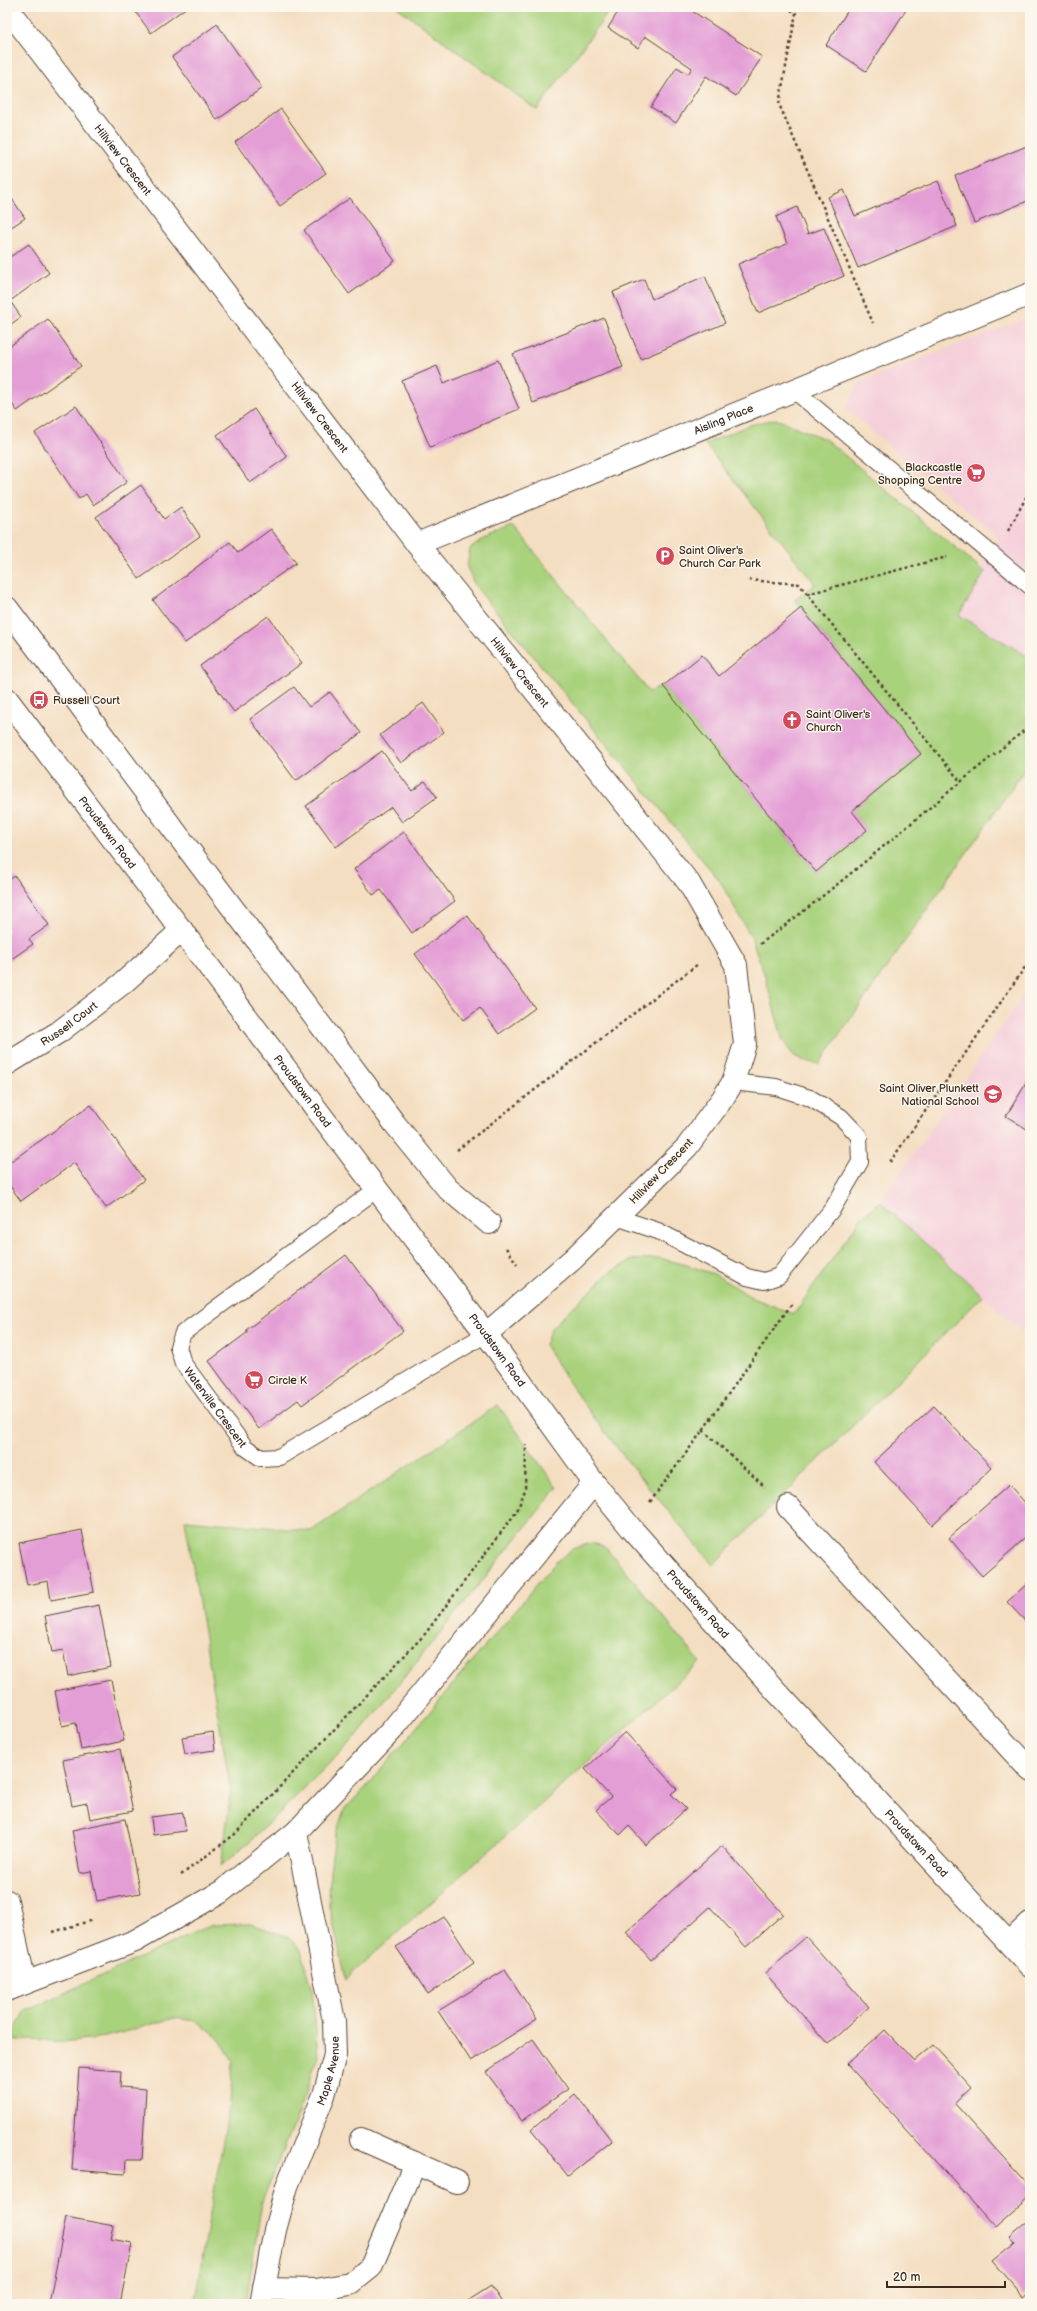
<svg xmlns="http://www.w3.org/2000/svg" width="1037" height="2311" font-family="'Balsamiq Sans',sans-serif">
  <rect width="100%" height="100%" fill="#fbf7ec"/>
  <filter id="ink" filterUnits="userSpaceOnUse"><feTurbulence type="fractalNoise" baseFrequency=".025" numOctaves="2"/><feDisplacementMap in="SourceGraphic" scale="8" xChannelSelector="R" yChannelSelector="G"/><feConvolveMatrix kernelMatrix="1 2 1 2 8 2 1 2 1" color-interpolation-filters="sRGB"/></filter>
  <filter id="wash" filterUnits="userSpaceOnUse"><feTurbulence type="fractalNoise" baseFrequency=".012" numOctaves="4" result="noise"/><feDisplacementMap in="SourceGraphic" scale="16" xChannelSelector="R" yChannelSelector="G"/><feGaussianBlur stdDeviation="0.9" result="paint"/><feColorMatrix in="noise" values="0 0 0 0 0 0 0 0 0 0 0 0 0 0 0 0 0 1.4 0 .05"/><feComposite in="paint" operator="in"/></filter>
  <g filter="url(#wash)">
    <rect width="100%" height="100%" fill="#f4dec1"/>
    <g fill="#f5cfda">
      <path d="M1030 317V669L949 619 999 537 845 409 860 382Z"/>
      <path d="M1030 986V1339L880 1202Z"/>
    </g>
    <g fill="#a9d27d" stroke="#727e4e">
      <path d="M397 7H612L537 110Z"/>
      <path d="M776 419 825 439 985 572 959 615 1030 658V762L819 1064 804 1061 793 1055 783 1041 765 976 751 937 720 881 475 586 467 567 470 549 484 539 514 527 649 692 663 686 816 872 867 830 852 811 921 754 795 600 815 584 705 444 749 425Z"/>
      <path d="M880 1202 983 1296 713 1565C654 1493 593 1424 545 1345L551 1328 609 1273 632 1260 659 1258 683 1264 714 1274 753 1298 794 1314 862 1217Z"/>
      <path d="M498 1405 557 1488 355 1738 258 1834 221 1866 231 1792 185 1520 311 1531Z"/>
      <path d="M591 1543 604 1546 618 1562 700 1662 346 1979 329 1906 330 1870 335 1836 344 1810 368 1785 556 1562 572 1549Z"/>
      <path d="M251 1924 287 1936 301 1950 312 1987 318 2056 299 2113 262 2201 246 2304H194L230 2102 233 2062 220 2039 196 2021 174 2018 106 2037 63 2042 32 2039 8 2041 26 2011 210 1925Z"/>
    </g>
    <g id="blocks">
      <g fill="#e49ed6">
        <path d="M132 7H187L151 33Z"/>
        <path d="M621 7H686L762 57 736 96 706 76 676 123 651 107 677 67 688 74 692 68 645 36 638 48 608 28Z"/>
        <path d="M850 7H908L866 71 826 45Z"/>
        <path d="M217 24 262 88 217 120 172 57Z"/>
        <path d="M281 109 326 173 280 206 235 142Z"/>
        <path d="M1029 145 1030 200 974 223 955 176Z"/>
        <path d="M938 181 957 226 858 268 828 197 844 190 855 216Z"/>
        <path d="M8 193 25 218 7 230V194Z"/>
        <path d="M350 198 395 261 349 294 304 230Z"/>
        <path d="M797 207 808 234 824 228 844 276 758 313 738 264 787 244 776 217Z"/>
        <path d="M29 244 49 273 10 301 21 317 7 327V259Z"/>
        <path d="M705 276 725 323 641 359 613 292 644 279 652 299Z"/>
        <path d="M604 318 623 367 533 403 513 354Z"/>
        <path d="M48 319 81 366 17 411 7 396V348Z"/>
        <path d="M498 360 519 409 430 447 402 381 437 366 444 383Z"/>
        <path d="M76 406 127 482 93 505 86 494 79 499 35 433Z"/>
        <path d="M254 409 287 457 250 483 217 435Z"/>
        <path d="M141 485 164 519 181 507 200 536 139 579 96 517Z"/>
        <path d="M271 529 296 563 185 643 153 600 230 542 238 553Z"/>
        <path d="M801 608 921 754 852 811 867 830 816 872 663 686 702 655 719 676Z"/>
        <path d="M268 616 302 663 234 712 200 666Z"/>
        <path d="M294 687 309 707 330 692 361 733 296 781 250 719Z"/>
        <path d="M423 703 444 732 401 763 380 735Z"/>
        <path d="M382 751 412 791 425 781 437 797 402 822 391 807 336 847 306 806Z"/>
        <path d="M404 832 455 901 412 933 381 890 373 895 354 869Z"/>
        <path d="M15 876 49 925 29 939 33 944 10 960 7 957V881Z"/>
        <path d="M467 915 535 1008 499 1034 480 1008 464 1020 415 954Z"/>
        <path d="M1030 1077V1131L1006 1116Z"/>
        <path d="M91 1105 144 1180 106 1208 74 1163 21 1201 7 1182V1164Z"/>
        <path d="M346 1255 403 1331 302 1405 298 1400 259 1429 209 1361 248 1332 246 1330Z"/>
        <path d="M934 1406 992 1468 932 1525 874 1462Z"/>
        <path d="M1009 1485 1030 1508V1534L982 1576 949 1538Z"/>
        <path d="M82 1530 94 1592 51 1600 48 1581 27 1585 19 1543Z"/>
        <path d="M1030 1581V1626L1007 1602Z"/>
        <path d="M99 1605 111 1667 68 1676 63 1650 52 1652 45 1616Z"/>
        <path d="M111 1680 124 1741 81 1750 76 1723 62 1726 55 1691Z"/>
        <path d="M213 1732 215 1750 185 1754 182 1737Z"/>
        <path d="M625 1732 677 1789 671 1794 686 1809 646 1845 629 1826 620 1835 596 1810 611 1797 585 1769Z"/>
        <path d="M120 1749 133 1811 90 1819 87 1803 72 1806 63 1760Z"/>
        <path d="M183 1813 186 1831 153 1835 151 1817Z"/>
        <path d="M125 1819 140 1893 97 1901 91 1871 80 1873 72 1830Z"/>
        <path d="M722 1846 783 1914 746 1947 710 1907 651 1960 626 1932Z"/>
        <path d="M444 1917 474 1963 428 1994 396 1947Z"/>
        <path d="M806 1937 869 2007 828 2044 765 1973Z"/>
        <path d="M505 1970 537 2019 471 2061 438 2011Z"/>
        <path d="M885 2030 914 2061 933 2045 972 2088 955 2104 1030 2187V2196L995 2227 847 2064Z"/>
        <path d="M533 2039 568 2089 522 2121 486 2072Z"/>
        <path d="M79 2068 121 2071 120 2087 146 2089 142 2160H126L125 2174 72 2170Z"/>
        <path d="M575 2094 612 2141 568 2176 531 2130Z"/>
        <path d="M66 2217 114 2226 111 2239 132 2243 120 2304H49Z"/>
        <path d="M1030 2220V2290L1023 2296 993 2261 1015 2243 1010 2237Z"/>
        <path d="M491 2286 503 2304H463Z"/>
        <path d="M752 2302 758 2304H743V2303Z"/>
      </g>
    </g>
  </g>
  <g filter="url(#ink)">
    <use href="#blocks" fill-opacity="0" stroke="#574536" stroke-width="1"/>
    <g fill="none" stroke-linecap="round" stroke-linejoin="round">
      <defs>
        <g id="lane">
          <path d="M795 391 1030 586"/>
          <path id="s1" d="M377 1189 183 1333 178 1347 183 1363 245 1447 261 1458 279 1457 486 1334"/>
          <path d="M616 1217 658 1231 747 1277 764 1281 779 1276 833 1208 860 1162 859 1136 841 1117 810 1098 776 1087 733 1082"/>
        </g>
        <g id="street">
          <path id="s2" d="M7 8 417 544 689 883 736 965 745 1044 733 1082 723 1098 687 1147 573 1259 486 1334"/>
          <path id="s3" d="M417 544 1030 294"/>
          <path d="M7 608 395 1124 448 1189 489 1223"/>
          <path id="s4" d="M7 1064 59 1032 123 983 182 930"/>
          <path d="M788 1507 1030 1770"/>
          <path d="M7 1901 25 1983"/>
          <path d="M1009 1943 1030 1923"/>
          <path d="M7 1990 135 1941 221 1892 296 1832 392 1730 594 1483"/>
          <path d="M361 2139 457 2182"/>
          <path d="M264 2289 316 2290 350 2284 371 2267 415 2163"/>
          <path id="s5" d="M261 2304 275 2230 287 2186 324 2095 335 2055 334 2021 296 1832"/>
        </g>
        <g id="secondary">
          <path id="s6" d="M7 699 486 1334 594 1483 631 1528 775 1690 1030 1966"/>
        </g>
      </defs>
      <use href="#lane" stroke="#574536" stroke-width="18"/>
      <use href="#street" stroke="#574536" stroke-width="24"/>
      <use href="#secondary" stroke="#574536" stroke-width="24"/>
      <g stroke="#574536" stroke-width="2.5" stroke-dasharray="3 3" stroke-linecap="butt">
        <path d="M785 7 796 13 779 104 873 323"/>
        <path d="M1008 531 1030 490"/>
        <path d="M749 580 799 584 960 781"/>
        <path d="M807 594 947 557"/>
        <path d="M760 944C853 876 939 797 1030 726"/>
        <path d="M457 1150 698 964"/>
        <path d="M890 1162 1030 960"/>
        <path d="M506 1248 517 1264"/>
        <path d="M703 1430 765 1487"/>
        <path d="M650 1502 703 1430 793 1302"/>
        <path d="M181 1875 234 1835 425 1634 517 1511 525 1490 526 1445"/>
        <path d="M53 1932 93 1920"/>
      </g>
      <use href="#lane" stroke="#fff" stroke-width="16"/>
      <use href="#street" stroke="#fff" stroke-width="22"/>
      <use href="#secondary" stroke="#fff" stroke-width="22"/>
    </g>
  </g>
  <defs>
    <symbol id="supermarket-disc" viewBox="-11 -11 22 22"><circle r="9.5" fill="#d1495b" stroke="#fbf7ec"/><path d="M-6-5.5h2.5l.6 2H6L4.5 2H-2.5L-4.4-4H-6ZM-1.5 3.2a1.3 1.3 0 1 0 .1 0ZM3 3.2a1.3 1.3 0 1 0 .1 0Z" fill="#fff"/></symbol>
    <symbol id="parking-disc" viewBox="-11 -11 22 22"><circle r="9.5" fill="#d1495b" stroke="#fbf7ec"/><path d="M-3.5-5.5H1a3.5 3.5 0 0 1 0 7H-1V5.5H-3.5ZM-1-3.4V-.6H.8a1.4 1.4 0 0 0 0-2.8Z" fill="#fff"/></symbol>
    <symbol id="bus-disc" viewBox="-11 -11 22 22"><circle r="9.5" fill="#d1495b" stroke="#fbf7ec"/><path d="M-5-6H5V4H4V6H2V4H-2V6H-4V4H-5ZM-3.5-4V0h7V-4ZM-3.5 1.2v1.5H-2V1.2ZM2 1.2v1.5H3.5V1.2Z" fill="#fff"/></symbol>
    <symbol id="church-disc" viewBox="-11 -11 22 22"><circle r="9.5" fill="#d1495b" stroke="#fbf7ec"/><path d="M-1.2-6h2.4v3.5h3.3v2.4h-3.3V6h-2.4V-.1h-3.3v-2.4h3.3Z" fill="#fff"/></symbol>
    <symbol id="school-disc" viewBox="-11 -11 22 22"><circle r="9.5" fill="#d1495b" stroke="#fbf7ec"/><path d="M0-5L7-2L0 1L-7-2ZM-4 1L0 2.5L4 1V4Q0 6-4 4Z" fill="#fff"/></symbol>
  </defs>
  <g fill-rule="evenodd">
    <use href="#supermarket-disc" x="965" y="462" width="22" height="22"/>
    <use href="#parking-disc" x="654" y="545" width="22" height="22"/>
    <use href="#bus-disc" x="28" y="689" width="22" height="22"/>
    <use href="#church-disc" x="781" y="709" width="22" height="22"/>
    <use href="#school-disc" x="982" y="1083" width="22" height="22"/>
    <use href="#supermarket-disc" x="243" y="1369" width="22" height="22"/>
  </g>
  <g text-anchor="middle" stroke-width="3" stroke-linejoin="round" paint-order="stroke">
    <g font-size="11" fill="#3b2a1e" stroke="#fbf7ec">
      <text dy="4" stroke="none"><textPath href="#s2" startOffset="191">Hillview Crescent</textPath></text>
      <text dy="4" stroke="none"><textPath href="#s2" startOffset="515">Hillview Crescent</textPath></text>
      <text dy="4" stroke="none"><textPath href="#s3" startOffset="331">Aisling Place</textPath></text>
      <text dy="4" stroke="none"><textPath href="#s2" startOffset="839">Hillview Crescent</textPath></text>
      <text dy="4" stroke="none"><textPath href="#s6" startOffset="167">Proudstown Road</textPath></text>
      <text dy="4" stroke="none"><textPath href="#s4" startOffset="74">Russell Court</textPath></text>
      <text dy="4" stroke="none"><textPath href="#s6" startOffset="491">Proudstown Road</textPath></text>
      <text transform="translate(661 1171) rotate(-46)" y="4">Hillview Crescent</text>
      <text dy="4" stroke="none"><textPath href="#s6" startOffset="815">Proudstown Road</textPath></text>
      <text dy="4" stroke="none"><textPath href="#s1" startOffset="328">Waterville Crescent</textPath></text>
      <text dy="4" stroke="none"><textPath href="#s6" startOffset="1139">Proudstown Road</textPath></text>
      <text dy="4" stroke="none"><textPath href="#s6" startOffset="1463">Proudstown Road</textPath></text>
      <text dy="4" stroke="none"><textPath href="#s5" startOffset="244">Maple Avenue</textPath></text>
    </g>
    <g font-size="11" fill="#3b2a1e" stroke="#fbf7ec" text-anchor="start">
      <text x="962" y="471" text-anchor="end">Blackcastle<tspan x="962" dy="13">Shopping Centre</tspan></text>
      <text x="679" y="554">Saint Oliver's<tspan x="679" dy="13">Church Car Park</tspan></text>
      <text x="53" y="704">Russell Court</text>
      <text x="806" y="718">Saint Oliver's<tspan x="806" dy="13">Church</tspan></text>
      <text x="979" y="1092" text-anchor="end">Saint Oliver Plunkett<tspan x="979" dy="13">National School</tspan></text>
      <text x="268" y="1384">Circle K</text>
    </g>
  </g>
  <rect width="1037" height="2311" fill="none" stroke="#fbf7ec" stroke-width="24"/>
  <path d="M887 2281v6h118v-6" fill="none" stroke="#3b2a1e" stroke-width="2"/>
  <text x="893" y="2281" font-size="12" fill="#3b2a1e" stroke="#fbf7ec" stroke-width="3" paint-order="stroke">20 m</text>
</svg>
